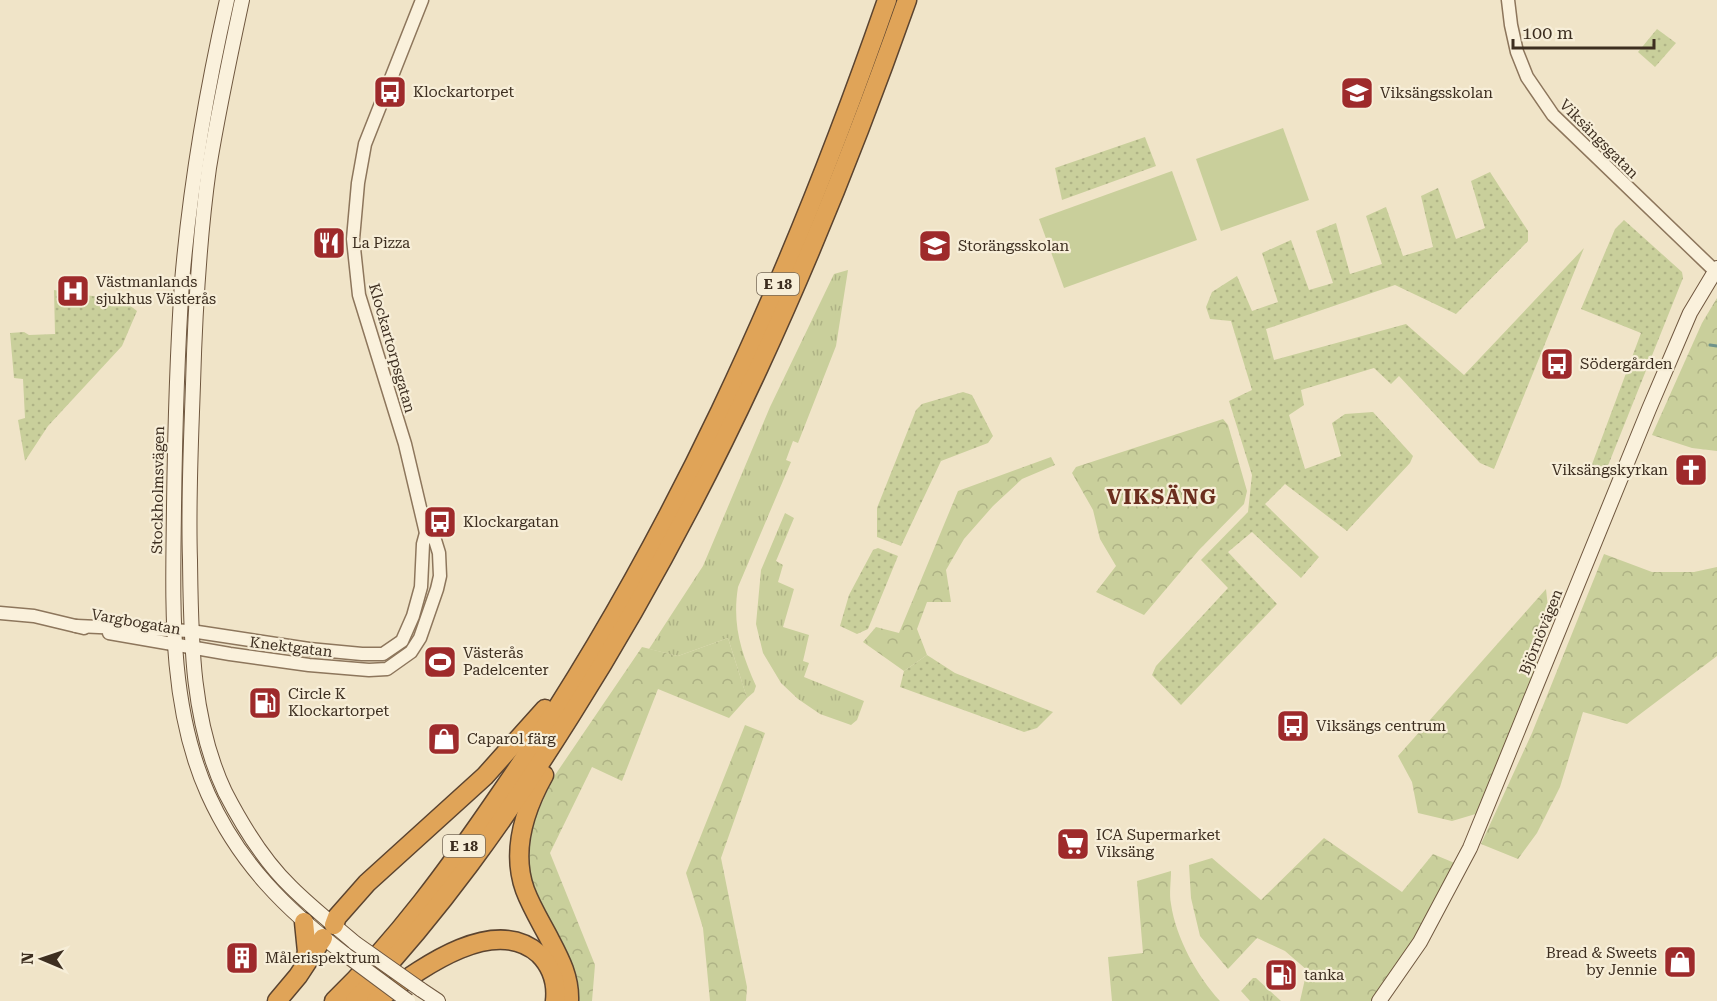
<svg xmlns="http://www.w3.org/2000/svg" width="1717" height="1001" font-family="'Roboto Serif',serif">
  <defs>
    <pattern id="grass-tufts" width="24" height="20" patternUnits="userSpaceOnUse" patternTransform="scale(1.5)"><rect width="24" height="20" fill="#c9cf9b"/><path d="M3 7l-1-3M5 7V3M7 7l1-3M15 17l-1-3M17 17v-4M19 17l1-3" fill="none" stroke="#aeb285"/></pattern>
    <pattern id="forest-crowns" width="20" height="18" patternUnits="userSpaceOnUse" patternTransform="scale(1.5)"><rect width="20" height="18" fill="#c9cf9b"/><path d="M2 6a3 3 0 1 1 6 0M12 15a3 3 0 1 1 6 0" fill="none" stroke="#aeb285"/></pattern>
    <pattern id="park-dots" width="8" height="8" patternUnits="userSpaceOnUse" patternTransform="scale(1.5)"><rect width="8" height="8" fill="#c9cf9b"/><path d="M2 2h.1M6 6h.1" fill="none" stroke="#aeb285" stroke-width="1.8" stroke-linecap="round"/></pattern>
  </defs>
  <rect width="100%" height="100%" fill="#f0e4c8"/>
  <g fill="url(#grass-tufts)">
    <path d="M848 270 836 346 798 443 793 441 786 460 791 462 738 587C732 625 741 652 756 686L754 692 747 698 728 638 678 656 649 649 703 566 770 407 834 274Z"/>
    <path d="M785 513 794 518 776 561 783 565 778 582 794 589 783 627 809 635 803 661 809 663 804 677 864 701 857 720 851 725 820 714 798 699 781 683 763 653 756 624 761 570Z"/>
    <path d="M1253 978H1256L1281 1001H1250L1241 991Z"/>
  </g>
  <g fill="url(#forest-crowns)">
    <path d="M1717 298V451L1692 448 1652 435 1702 323Z"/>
    <path d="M1223 419 1228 425 1247 491 1244 504 1199 550 1144 615 1096 592 1116 566 1100 539 1093 510 1072 473 1076 467Z"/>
    <path d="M1051 457 1055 465 1022 479 993 506 964 539 946 570 951 602H927L917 629 927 655 904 671 863 642 876 627 899 633 958 491Z"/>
    <path d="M1604 554 1652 572H1694L1717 567V656L1627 724 1583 712 1560 787 1537 833 1518 859 1481 844 1532 733Z"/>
    <path d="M1546 589 1549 617 1528 695 1479 813 1452 821 1418 813 1412 782 1398 756Z"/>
    <path d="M728 638 747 698 729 718 658 689 622 781 592 767 550 853 595 965 592 1001H577L569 961 546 919 527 869 533 823 553 778 642 647 678 656Z"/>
    <path d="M745 725 765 733 721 858 747 987 746 1001H710L703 928 686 873Z"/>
    <path d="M1324 838 1402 892 1433 854 1457 864 1442 892 1383 991 1374 1001H1300L1307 970 1285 951 1257 938 1228 969 1200 936 1191 898 1189 865 1212 858 1261 900Z"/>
    <path d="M1171 871C1171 881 1169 894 1171 904 1176 938 1197 976 1220 1001H1112L1108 957 1143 953 1137 881Z"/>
  </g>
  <g fill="url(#park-dots)">
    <path d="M1657 29 1676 43 1655 67 1638 52Z"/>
    <path d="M1145 137 1156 166 1062 200 1055 168Z"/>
    <path d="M1490 172 1528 231V241L1456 314 1395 285 1266 329 1274 360 1406 324 1464 375 1584 248 1494 469 1480 463 1399 376 1391 384 1374 368 1301 390 1304 405 1289 415 1305 469 1341 456 1332 423 1345 414 1373 412 1413 456 1410 463 1347 531 1285 484 1265 504 1319 557 1301 578 1252 532 1228 552 1277 604 1181 705 1152 675 1156 666 1228 588 1201 560 1248 512 1252 475 1229 401 1252 390 1231 321 1210 319 1206 307 1212 292 1237 276 1252 311 1278 302 1262 253 1291 240 1309 290 1333 283 1316 231 1336 223 1350 274 1382 264 1366 216 1386 207 1403 256 1433 247 1421 196 1438 188 1456 239 1485 228 1471 181Z"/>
    <path d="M1624 220 1682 272 1683 278 1605 473 1591 467 1641 333 1581 309 1615 229Z"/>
    <path d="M54 290 124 301 137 311 122 346 48 426 25 461 18 420 25 418 23 379 14 378 10 333 24 332 29 335 55 334Z"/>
    <path d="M963 392 972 395 993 436 988 443 941 461 901 546 877 537V508L916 410 922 404Z"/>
    <path d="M878 548 898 556 868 629 857 634 840 626 849 595 873 550Z"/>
    <path d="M927 655 955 673 1053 712 1037 728 1024 732 900 687 904 671Z"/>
  </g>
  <g fill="#c9cf9b">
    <path d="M1283 128 1309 200 1221 231 1196 159Z"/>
    <path d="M1172 171 1197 240 1064 288 1039 219Z"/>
  </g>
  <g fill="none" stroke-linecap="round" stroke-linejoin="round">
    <path stroke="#6f938a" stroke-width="3" d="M1710 345 1717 346"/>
    <defs>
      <g id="tertiary">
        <path d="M1508 0 1511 25 1517 52 1527 77 1553 115 1715 271"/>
        <path d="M0 613 34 616 84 628"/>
        <path d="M76 626 191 631 309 649 362 654H383L402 641 413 616 421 587 423 544 426 533 405 444 359 295 353 239 358 183 365 144 422 0"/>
        <path d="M109 633 230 654 309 665 369 670 387 669 411 652 420 638 437 589 440 576 439 553 435 540 426 533"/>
      </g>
      <g id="secondary">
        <path d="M227 0C206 93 190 187 182 282 177 357 175 432 174 507 173 603 168 705 208 794 239 863 286 910 346 955"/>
        <path d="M242 0C230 56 218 112 209 168 199 240 195 312 193 384 191 443 188 501 190 560 191 638 191 720 225 792 242 825 264 861 291 887 311 907 334 925 355 943"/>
        <path d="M420 989 438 1001"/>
        <path d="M1379 1001 1420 942 1470 848 1649 409 1690 313 1717 268"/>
      </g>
      <g id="motorway">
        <path d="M544 775C525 809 511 851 525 890 531 906 540 921 548 936 559 957 570 976 569 1001"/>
        <path d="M334 925 337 917 367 883 485 776 545 709"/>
        <path d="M304 962 307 952 304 922"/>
        <path d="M277 1001 298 976 323 938"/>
        <path d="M334 1001C398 939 450 867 500 794 669 551 790 279 887 0"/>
        <path d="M355 1001C438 914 507 817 571 715 712 492 819 249 907 0"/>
        <path d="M376 1001C415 973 492 912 539 954 552 967 557 983 555 1001"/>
      </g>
    </defs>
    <use href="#tertiary" stroke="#8d765c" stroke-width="15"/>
    <use href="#secondary" stroke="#6f573f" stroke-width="16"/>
    <use href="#motorway" stroke="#5b4430" stroke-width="21"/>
    <use href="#tertiary" stroke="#faf1dc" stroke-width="12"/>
    <use href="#secondary" stroke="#faf1dc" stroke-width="14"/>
    <use href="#motorway" stroke="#e0a458" stroke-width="18"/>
    <defs>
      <g id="secondary-bridge">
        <path d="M355 943 420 989"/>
        <path d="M346 955 408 1001"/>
      </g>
    </defs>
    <use href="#secondary-bridge" stroke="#6f573f" stroke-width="16" stroke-linecap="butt"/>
    <use href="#secondary-bridge" stroke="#faf1dc" stroke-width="14"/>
  </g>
  <defs>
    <symbol id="bus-square" viewBox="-11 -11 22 22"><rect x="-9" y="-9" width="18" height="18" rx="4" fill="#9e2a2b" stroke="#f7eed8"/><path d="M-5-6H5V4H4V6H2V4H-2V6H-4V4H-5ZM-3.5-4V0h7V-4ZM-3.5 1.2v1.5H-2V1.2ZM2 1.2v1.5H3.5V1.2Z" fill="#fff"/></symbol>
    <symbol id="school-square" viewBox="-11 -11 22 22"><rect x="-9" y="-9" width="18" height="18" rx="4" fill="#9e2a2b" stroke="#f7eed8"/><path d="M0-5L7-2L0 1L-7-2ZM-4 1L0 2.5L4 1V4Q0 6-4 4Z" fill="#fff"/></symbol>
    <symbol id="restaurant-square" viewBox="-11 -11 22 22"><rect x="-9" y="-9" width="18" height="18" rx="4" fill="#9e2a2b" stroke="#f7eed8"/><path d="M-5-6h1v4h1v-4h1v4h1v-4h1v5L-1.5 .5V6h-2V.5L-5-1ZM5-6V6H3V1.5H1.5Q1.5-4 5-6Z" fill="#fff"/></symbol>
    <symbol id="hospital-square" viewBox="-11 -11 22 22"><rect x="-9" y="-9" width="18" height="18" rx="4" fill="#9e2a2b" stroke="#f7eed8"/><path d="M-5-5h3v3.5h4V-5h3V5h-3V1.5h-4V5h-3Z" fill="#fff"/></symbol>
    <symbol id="church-square" viewBox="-11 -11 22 22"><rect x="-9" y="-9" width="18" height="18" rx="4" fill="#9e2a2b" stroke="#f7eed8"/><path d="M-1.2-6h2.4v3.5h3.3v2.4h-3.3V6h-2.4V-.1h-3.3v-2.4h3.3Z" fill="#fff"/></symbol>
    <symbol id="stadium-square" viewBox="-11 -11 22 22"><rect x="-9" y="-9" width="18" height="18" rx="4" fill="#9e2a2b" stroke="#f7eed8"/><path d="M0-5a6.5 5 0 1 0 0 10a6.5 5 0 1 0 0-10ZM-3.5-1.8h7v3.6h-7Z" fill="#fff"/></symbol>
    <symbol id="fuel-square" viewBox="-11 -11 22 22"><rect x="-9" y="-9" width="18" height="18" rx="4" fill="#9e2a2b" stroke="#f7eed8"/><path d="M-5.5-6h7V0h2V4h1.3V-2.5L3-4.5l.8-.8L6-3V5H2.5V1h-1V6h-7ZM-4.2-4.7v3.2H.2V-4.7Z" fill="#fff"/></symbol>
    <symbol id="shop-square" viewBox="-11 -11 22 22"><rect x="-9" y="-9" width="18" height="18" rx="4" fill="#9e2a2b" stroke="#f7eed8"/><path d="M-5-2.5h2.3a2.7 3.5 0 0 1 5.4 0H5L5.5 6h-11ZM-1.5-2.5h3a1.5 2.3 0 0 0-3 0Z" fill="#fff"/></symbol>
    <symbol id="supermarket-square" viewBox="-11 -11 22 22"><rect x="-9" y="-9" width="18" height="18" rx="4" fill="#9e2a2b" stroke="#f7eed8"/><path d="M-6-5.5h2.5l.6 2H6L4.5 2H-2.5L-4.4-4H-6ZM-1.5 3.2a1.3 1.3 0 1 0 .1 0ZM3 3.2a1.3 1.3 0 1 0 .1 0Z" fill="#fff"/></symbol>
    <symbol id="building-square" viewBox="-11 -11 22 22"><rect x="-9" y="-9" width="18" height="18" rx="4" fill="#9e2a2b" stroke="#f7eed8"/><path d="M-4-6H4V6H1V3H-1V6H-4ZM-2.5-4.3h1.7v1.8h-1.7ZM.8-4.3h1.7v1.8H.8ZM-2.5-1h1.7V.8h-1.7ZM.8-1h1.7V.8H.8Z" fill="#fff"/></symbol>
  </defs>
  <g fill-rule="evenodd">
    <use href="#bus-square" x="371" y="73" width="38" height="38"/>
    <use href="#school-square" x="1338" y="74" width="38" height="38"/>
    <use href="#restaurant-square" x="310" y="224" width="38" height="38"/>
    <use href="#school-square" x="916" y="227" width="38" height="38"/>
    <use href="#hospital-square" x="54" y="272" width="38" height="38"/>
    <use href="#bus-square" x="1538" y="345" width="38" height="38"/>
    <use href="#church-square" x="1672" y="451" width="38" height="38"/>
    <use href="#bus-square" x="421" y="503" width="38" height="38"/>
    <use href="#stadium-square" x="421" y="643" width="38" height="38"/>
    <use href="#fuel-square" x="246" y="684" width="38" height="38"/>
    <use href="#bus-square" x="1274" y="707" width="38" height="38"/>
    <use href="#shop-square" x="425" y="720" width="38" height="38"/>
    <use href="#supermarket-square" x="1054" y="825" width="38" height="38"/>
    <use href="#building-square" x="223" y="939" width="38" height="38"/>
    <use href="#shop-square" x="1661" y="943" width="38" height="38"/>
    <use href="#fuel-square" x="1262" y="956" width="38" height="38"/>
  </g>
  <g text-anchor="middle" stroke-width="4.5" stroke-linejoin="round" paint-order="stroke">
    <g fill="#f7eed8" stroke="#756857" stroke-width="1.5">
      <rect x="757" y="273" width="42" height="22" rx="4.5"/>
      <rect x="443" y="835" width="42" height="22" rx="4.5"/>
    </g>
    <g font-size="14" font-weight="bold" fill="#3d2e20">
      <text x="778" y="289">E 18</text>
      <text x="464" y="851">E 18</text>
    </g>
    <g font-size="15" fill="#3d2e20" stroke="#f7eed8" text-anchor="start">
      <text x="413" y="97">Klockartorpet</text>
      <text x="1380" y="98">Viksängsskolan</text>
      <text x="352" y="248">La Pizza</text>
      <text x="958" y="251">Storängsskolan</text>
      <text x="96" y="287">Västmanlands<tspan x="96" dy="17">sjukhus Västerås</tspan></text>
      <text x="1580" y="369">Södergården</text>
      <text x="1668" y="475" text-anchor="end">Viksängskyrkan</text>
      <text x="463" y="527">Klockargatan</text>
      <text x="463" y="658">Västerås<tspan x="463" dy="17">Padelcenter</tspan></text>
      <text x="288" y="699">Circle K<tspan x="288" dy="17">Klockartorpet</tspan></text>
      <text x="1316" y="731">Viksängs centrum</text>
      <text x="467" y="744">Caparol färg</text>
      <text x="1096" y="840">ICA Supermarket<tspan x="1096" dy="17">Viksäng</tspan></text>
      <text x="1657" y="958" text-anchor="end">Bread &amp; Sweets<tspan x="1657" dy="17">by Jennie</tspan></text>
      <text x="265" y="963">Målerispektrum</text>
      <text x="1304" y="980">tanka</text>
    </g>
    <g font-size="15" fill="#3d2e20" stroke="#f7eed8">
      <text transform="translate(1599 139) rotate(45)" y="5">Viksängsgatan</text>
      <text transform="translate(392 348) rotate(74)" y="5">Klockartorpsgatan</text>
      <text transform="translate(158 490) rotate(-89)" y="5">Stockholmsvägen</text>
      <text transform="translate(136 622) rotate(10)" y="5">Vargbogatan</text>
      <text transform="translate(1541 632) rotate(-68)" y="5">Björnövägen</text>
      <text transform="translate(291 647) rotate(7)" y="5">Knektgatan</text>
    </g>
    <g font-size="21" font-weight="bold" letter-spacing="1.5" fill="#6b2e1e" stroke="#f7eed8">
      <text x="1162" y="504">VIKSÄNG</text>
    </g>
  </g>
  <g transform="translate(42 959) rotate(272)" stroke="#f7eed8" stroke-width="4.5" paint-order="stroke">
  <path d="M0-4.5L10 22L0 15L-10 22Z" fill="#3d2e20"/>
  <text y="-9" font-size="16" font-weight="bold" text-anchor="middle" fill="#3d2e20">N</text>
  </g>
  <path d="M1513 39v9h141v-9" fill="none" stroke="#3d2e20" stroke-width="3"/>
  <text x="1522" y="39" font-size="18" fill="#3d2e20" stroke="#f7eed8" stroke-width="4.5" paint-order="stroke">100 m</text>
</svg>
